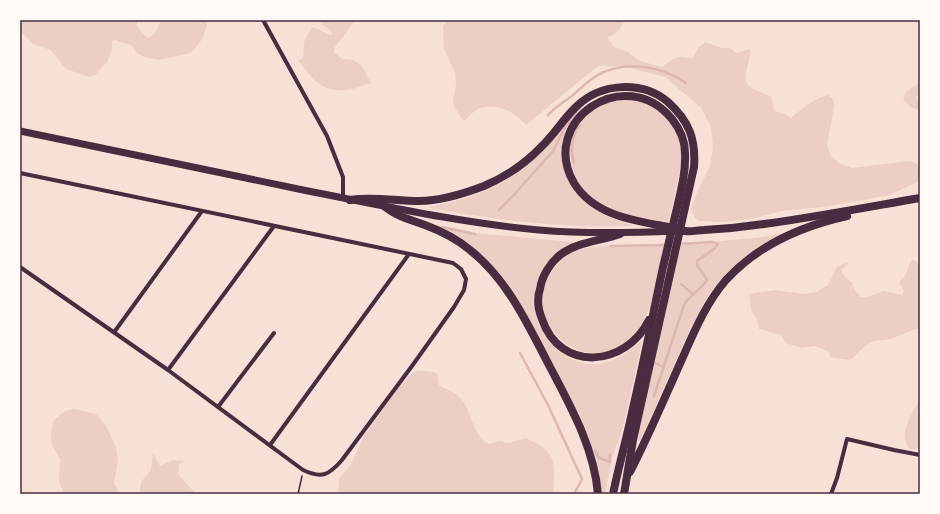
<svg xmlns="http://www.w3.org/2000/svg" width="940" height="514" font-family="Inter,sans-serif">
  <rect width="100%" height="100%" fill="#f7e1d7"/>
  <g fill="#ebcfc5">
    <path d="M20 20H137V26L147 38C156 36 158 27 161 20H206L207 26 203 38 191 53 159 60 144 57 137 53 131 45 114 40 112 42V49L108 61 95 75 89 77 66 69 51 50 33 44 20 30Z"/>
    <path d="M317 20H355L335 47 334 52 342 59 353 60 361 65 371 83C354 89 335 96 318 83 311 78 304 67 298 60L303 58 304 42 312 27C320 28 325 35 332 35L330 30Z"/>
    <path d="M448 20H624C622 29 615 35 607 37L614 47 628 52 640 61 662 67C674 59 676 54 692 59L699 47 705 42 722 48H730L736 53 749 49 751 52C743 86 739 83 772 97L774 111 783 113 791 118C802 109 814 98 828 95L833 99 834 106 827 146 831 156 839 163 852 168 909 161 915 163 920 167V179L917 182 890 195 831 206 782 211 751 219 721 222 699 221 695 218 691 209 696 195 710 166 713 147 711 127 701 108 665 77 623 66H598L526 125C514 111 496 102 478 109 472 112 469 118 463 121L454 106 453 100 456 84 455 73 444 49 443 26Z"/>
    <path d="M920 82V96L918 95 916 98 920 102V109C913 110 906 104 903 99L906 92Z"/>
    <path d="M623 99C656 100 684 127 681 161 679 181 673 202 668 222 643 219 617 215 596 201 585 194 579 185 574 173 564 145 572 124 597 108 604 103 614 101 623 99Z"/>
    <path d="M565 127 566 129C550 181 584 213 633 225L632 226C614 226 597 227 579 226 529 224 479 217 430 208L431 206C470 200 509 184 538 156 547 147 555 135 565 127Z"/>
    <path d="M443 227 475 233 574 242C566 252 552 253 544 267 540 275 536 284 535 293 530 330 565 371 603 363 618 360 629 351 640 342H642L624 424 612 459 605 494 602 493C598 465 590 440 579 414 566 390 553 365 540 341 516 296 491 250 442 229Z"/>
    <path d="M778 234 781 235 754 251 733 267 711 291 693 323 640 441H637L667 307 648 310C644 319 640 330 633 337 624 347 606 354 592 353 576 352 562 343 552 330 536 308 542 279 560 261 564 257 568 253 572 252 594 243 625 246 648 245 675 245 703 243 730 240 746 238 763 238 778 234Z"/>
    <path d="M912 260H915L920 266V329H915L891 339 874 341 865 346 853 358 849 360 830 357 829 352 815 346 801 348 786 343 781 335 759 329 756 318 751 310 749 294 775 290 803 294 816 292 828 285 837 267 847 262 849 264 842 269V273L846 278 852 282 855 290 861 297H867L884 291 902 295 904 291 899 282C910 273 905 269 912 260Z"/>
    <path d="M419 370 437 373 439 385C446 389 455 392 460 398 473 411 471 435 489 444L500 441 507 443 526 438C547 449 555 452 554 478 554 483 554 489 553 494H339L338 492 339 479 351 464 363 438 396 391 410 375Z"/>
    <path d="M920 398V448L915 449H910C897 433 913 413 920 398Z"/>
    <path d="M74 409 96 414 106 426 116 447 118 459 114 483 118 490 119 494H64L59 481 60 459 52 445 51 435 53 421 65 411Z"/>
    <path d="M153 453 160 466 173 460 185 461 179 464 178 474 196 494H140L141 482 151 470Z"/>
  </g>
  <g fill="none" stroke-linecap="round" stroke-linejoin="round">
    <g stroke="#dcb8b0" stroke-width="2.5">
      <path d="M548 115C555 108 563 102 572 96 580 89 587 82 596 76 624 60 660 65 686 83"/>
      <path d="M574 163C570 149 571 137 580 125"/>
      <path d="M499 210 512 197 553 151 564 129 576 112"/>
      <path d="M442 227 475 234"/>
      <path d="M611 246 666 245"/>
      <path d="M681 284 693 294"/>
      <path d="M520 353 548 405 582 479 574 494"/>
      <path d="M655 363 663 367"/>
      <path d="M654 396 684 305C690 294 701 290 707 280L697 265V261L714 249 718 244 712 242 679 244"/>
      <path d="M595 450 599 458 610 462"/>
      <path d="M609 462 610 454"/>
    </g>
    <path stroke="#4a2c40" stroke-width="1.5" d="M298 494 302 476"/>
    <g stroke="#4a2c40" stroke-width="4">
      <path d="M263 20 327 136 343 177V198"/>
      <path d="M20 173 453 263 461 269 466 279 464 290 454 307 412 366 342 460C329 475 322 479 303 470L168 370 20 267"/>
      <path d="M115 331 202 211"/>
      <path d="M168 370 274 226"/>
      <path d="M218 407 274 333"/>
      <path d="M270 445 409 254"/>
      <path d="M831 494 837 478 847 439 894 450 920 455"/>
    </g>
    <path stroke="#4a2c40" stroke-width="7" d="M20 131C116 151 212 171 308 191 385 206 461 223 539 230 585 234 630 233 676 231"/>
    <g stroke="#4a2c40" stroke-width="8">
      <path d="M350 200C373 196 395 201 419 201 441 201 463 194 484 186 505 177 525 164 541 147 554 135 563 119 577 106 601 83 642 80 668 102 689 121 696 139 694 167L633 440 624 494"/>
      <path d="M384 206C398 217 409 219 425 225 441 231 457 239 470 250 508 280 528 325 550 367 571 407 594 448 598 494"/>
      <path d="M620 234C600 241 577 242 560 255 550 263 542 276 540 289 537 298 538 309 542 319 560 373 626 367 649 320"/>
      <path d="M630 472C649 435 665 397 682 359 694 332 706 303 726 280 758 245 802 226 847 216"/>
      <path d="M613 494C619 465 627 437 633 408 644 361 653 314 663 267 668 247 672 228 677 208 681 190 686 172 685 153 685 141 680 129 672 119 625 62 538 121 574 183 593 214 630 220 663 226 670 227 678 231 685 231 692 232 698 230 704 230 724 229 744 227 764 224 816 217 868 207 920 198"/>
    </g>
  </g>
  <rect width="940" height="514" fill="none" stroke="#fffaf5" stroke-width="42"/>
  <rect x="21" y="21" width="898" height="472" fill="none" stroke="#4a2c40" stroke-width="1.5"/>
</svg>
